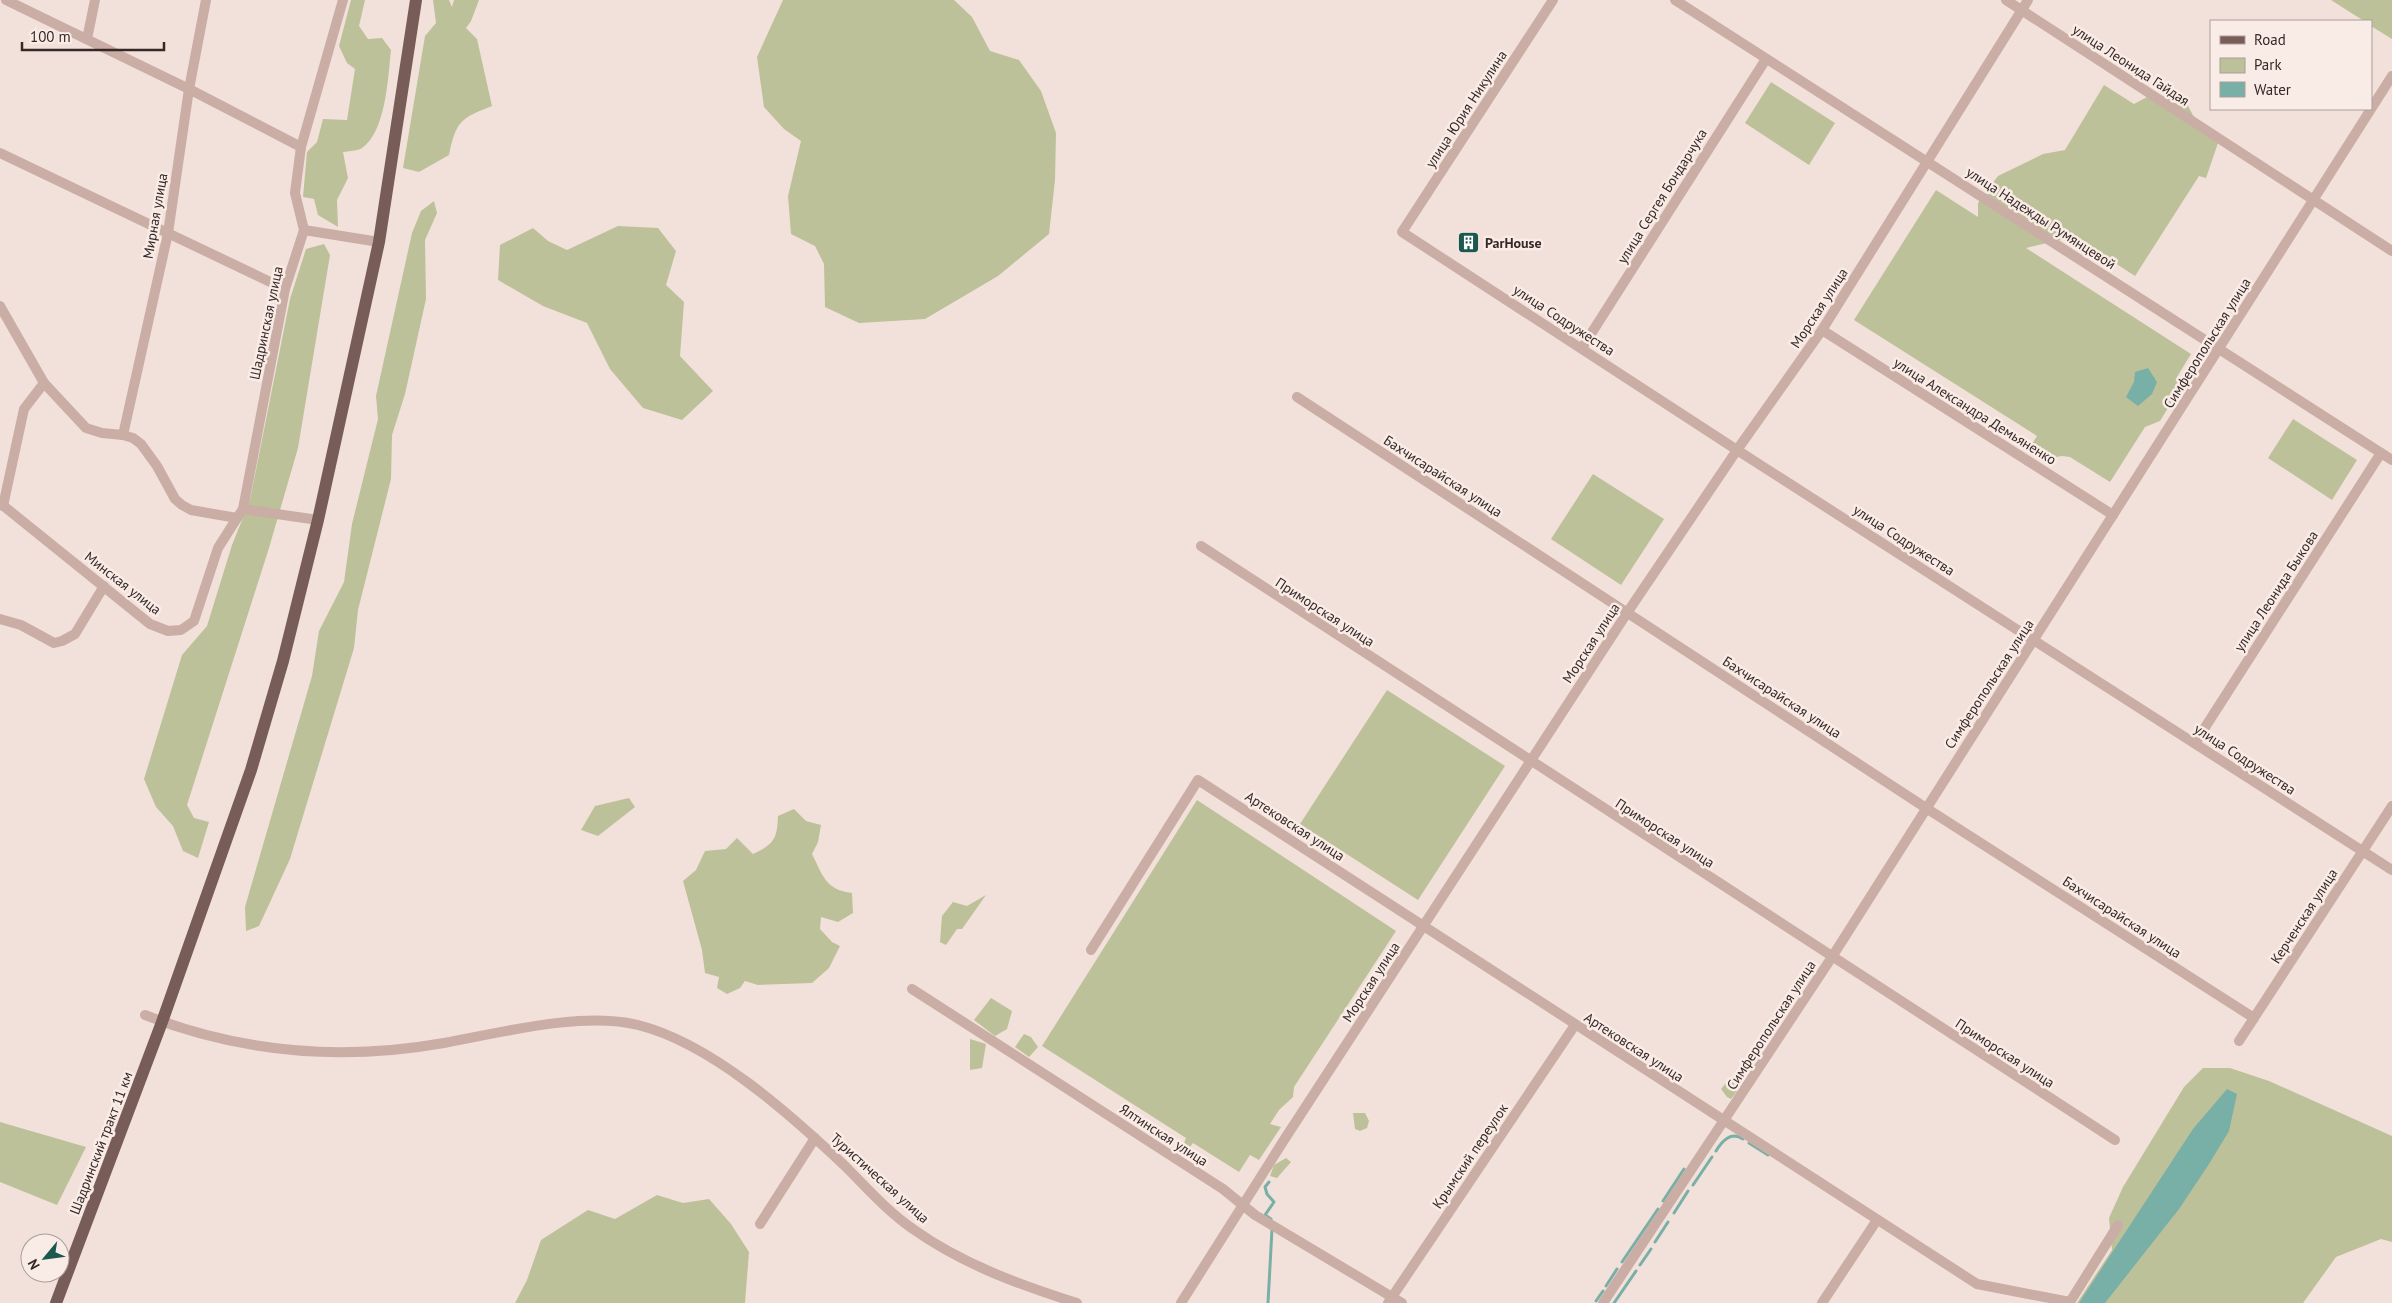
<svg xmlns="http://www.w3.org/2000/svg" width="2392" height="1303" font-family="'PT Sans',sans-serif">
  <rect width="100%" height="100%" fill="#f2e1da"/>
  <g fill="#bcc199">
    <path d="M351 0H365L359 26 368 39 382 38 391 50C388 77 386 132 362 148 358 151 349 151 343 152L348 178 337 200 338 227 318 215 314 199 303 197 307 152 317 142 323 119 347 120 355 69 347 63 339 46Z"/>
    <path d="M433 0H449L452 7 454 0H479L471 21 466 28 477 39 492 106C461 118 456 121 449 155L419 172 403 168 425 36 436 23Z"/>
    <path d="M783 0H954L972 17 990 51 1019 60 1041 91 1056 133 1055 180 1049 234 998 276 925 319 859 323 825 307 824 264 815 246 791 234 788 196 801 141 784 129 764 107 757 57Z"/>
    <path d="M2331 0H2392V39L2371 26V21H2364Z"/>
    <path d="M1771 82 1835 123 1809 165 1745 123Z"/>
    <path d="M2104 85 2134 104 2147 97 2166 96 2188 106 2195 119 2218 143 2206 178 2199 176 2135 276 2086 244 2060 240 2026 248 2191 354 2177 377 2179 390 2160 421 2145 427 2110 482 2070 457 2062 456 2044 459 2028 451 2037 436 1854 320 1936 190 1978 217V203L1998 176 2043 154 2065 150Z"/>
    <path d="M434 201 437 213 425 240 426 299 405 394 392 435 391 479 358 610 354 648 290 859 259 926 246 931 245 907 312 676 319 631 344 582 352 524 378 419 376 396 412 233 421 211Z"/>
    <path d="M618 226 658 228 676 251 666 285 684 302 680 356 713 391 682 420 643 408 610 369 587 323 543 306 498 280 500 245 533 228 548 241 567 250Z"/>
    <path d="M324 244 330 255 298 448 269 548 187 805 194 818 209 822 198 858 183 851 173 826 156 807 144 779 182 655 207 626 232 545 250 500 290 299 306 249Z"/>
    <path d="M2293 419 2357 460 2332 500 2268 458Z"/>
    <path d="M1593 474 1664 519 1621 585 1551 539Z"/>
    <path d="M1387 690 1505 766 1418 900 1300 824Z"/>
    <path d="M629 798 635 807 598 836 581 830 595 806Z"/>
    <path d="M1197 800 1396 931 1294 1087 1293 1097 1279 1110 1270 1124 1281 1127 1259 1160 1250 1155 1239 1172 1193 1143 1186 1152 1182 1148 1186 1138 1042 1046Z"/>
    <path d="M794 809 806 821 821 825 818 842 812 854C823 876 826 890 852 893L853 913 838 922 821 917 820 929 832 942 840 946 829 968 812 983 758 985 745 981 740 988 727 994 717 988 719 977 705 973 702 950 683 881 696 870 705 851 726 849 737 838 753 854C775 844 777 838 778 816Z"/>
    <path d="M986 895 962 929H957L946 945 940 942 942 916 953 902 967 906Z"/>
    <path d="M991 998 1012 1011 1007 1029 995 1036 974 1020Z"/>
    <path d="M1024 1034 1031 1037 1038 1047 1029 1057 1015 1047Z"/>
    <path d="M970 1039 986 1044 982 1068 970 1070Z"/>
    <path d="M2203 1068H2230L2269 1081 2392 1136V1242L2381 1239 2336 1257 2303 1303H2077L2112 1250 2109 1218 2123 1187 2184 1087Z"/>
    <path d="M1729 1079 1736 1085 1737 1091 1731 1099 1727 1097 1721 1089Z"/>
    <path d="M1353 1113H1365L1369 1121 1367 1128 1360 1131 1355 1129Z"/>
    <path d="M0 1122 86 1147 57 1205 0 1182Z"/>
    <path d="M1286 1158 1291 1162 1277 1178 1270 1176 1274 1165Z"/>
    <path d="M657 1195 683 1203 709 1199 731 1224 749 1252 745 1303H515L527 1280 541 1240 588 1210 615 1219Z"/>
  </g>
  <g fill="#78afa6">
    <path d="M2148 368 2157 382 2152 394 2138 406 2126 397 2134 382 2135 372Z"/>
    <path d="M2227 1089 2237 1094 2229 1131 2209 1164 2179 1209 2105 1303H2079L2193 1129Z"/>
  </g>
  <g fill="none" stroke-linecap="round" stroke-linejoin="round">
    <g stroke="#78afa6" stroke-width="3">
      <path d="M1749 1143 1768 1155"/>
      <path d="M1716 1151C1722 1141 1731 1131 1743 1139"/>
      <path d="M1269 1182 1265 1187 1267 1194 1274 1202 1265 1215 1271 1219"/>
      <path d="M1693 1185 1712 1157"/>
      <path d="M1663 1201 1684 1169"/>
      <path d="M1674 1213 1688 1191"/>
      <path d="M1655 1242 1668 1222"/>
      <path d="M1622 1262 1658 1209"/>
      <path d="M1640 1265 1651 1249"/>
      <path d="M1606 1286 1617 1269"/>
      <path d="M1596 1301 1603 1291"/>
      <path d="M1268 1303 1272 1229"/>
      <path d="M1614 1303 1636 1271"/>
    </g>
    <g stroke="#caaea5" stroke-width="10">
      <path d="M6 0 189 89 301 147"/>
      <path d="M1553 0 1402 232 1737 450 2392 870"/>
      <path d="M1675 0 2392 460"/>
      <path d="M2006 0 2392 251"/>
      <path d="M87 39 95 0"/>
      <path d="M0 153 285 289"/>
      <path d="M304 230 379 242"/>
      <path d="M0 306 44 383 86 428 102 433 123 435 133 438 141 444 157 466 175 499 182 505 191 510 237 518 243 509 318 520"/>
      <path d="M1822 330 2113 515"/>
      <path d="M1582 348 1766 59"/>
      <path d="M1297 397 1926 808 2254 1018"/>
      <path d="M123 435 168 233 189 89 206 0"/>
      <path d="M0 503 150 624 168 631 181 630 194 621 218 548 237 518"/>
      <path d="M3 506 24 409 44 383"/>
      <path d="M243 509 285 289 304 230 295 193 301 147 343 0"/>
      <path d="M1201 546 2115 1140"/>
      <path d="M0 619 21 625 54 643 62 641 75 634 104 586"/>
      <path d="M2195 743 2381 453"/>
      <path d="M1091 950 1198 780 1977 1284 2070 1302 2118 1225"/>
      <path d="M912 989 1223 1189 1255 1215 1402 1303"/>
      <path d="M145 1015C242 1053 342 1061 444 1043 500 1033 582 1011 638 1025 711 1043 791 1115 845 1166 866 1187 888 1212 913 1229 962 1264 1020 1285 1077 1303"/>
      <path d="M2239 1041 2392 806"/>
      <path d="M760 1224 815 1138"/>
      <path d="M1181 1303 1284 1140 1627 613 1737 450 1822 330 2028 0"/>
      <path d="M1388 1303 1575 1025"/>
      <path d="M1603 1303 1832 957 2392 76"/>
      <path d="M1822 1303 1877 1220"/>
    </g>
    <path stroke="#785c57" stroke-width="12" d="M56 1303 162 1022 251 770 283 661 318 520 379 242 416 0"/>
  </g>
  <defs>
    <symbol id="building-square" viewBox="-11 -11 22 22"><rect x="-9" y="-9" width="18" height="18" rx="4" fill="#1c584f" stroke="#f9ece6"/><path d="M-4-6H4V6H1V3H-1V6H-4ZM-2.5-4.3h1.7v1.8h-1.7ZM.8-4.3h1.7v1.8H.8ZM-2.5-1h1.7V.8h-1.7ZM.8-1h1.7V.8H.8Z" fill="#fff"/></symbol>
  </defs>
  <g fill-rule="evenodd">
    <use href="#building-square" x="1456" y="230" width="25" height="25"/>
  </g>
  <g text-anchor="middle" stroke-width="5" stroke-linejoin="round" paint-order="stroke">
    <g font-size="14" fill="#362827" stroke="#f9ece6">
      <text transform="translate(2131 65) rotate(33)" y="5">улица Леонида Гайдая</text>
      <text transform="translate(1466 109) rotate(-57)" y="5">улица Юрия Никулина</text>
      <text transform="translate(1662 196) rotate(-58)" y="5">улица Сергея Бондарчука</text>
      <text transform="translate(155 216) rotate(-80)" y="5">Мирная улица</text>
      <text transform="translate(2041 218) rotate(33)" y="5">улица Надежды Румянцевой</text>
      <text transform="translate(1819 308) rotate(-57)" y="5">Морская улица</text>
      <text transform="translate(1564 320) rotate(33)" y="5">улица Содружества</text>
      <text transform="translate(266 323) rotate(-78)" y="5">Шадринская улица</text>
      <text transform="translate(2207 343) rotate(-58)" y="5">Симферопольская улица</text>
      <text transform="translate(1975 411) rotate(32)" y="5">улица Александра Демьяненко</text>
      <text transform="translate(1443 476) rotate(33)" y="5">Бахчисарайская улица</text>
      <text transform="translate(1904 540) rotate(33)" y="5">улица Содружества</text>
      <text transform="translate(123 583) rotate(38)" y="5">Минская улица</text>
      <text transform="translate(2276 591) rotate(-57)" y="5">улица Леонида Быкова</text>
      <text transform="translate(1325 612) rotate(33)" y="5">Приморская улица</text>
      <text transform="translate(1591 643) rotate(-57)" y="5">Морская улица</text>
      <text transform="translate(1989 684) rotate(-57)" y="5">Симферопольская улица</text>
      <text transform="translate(1782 697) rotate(33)" y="5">Бахчисарайская улица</text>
      <text transform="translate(2245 759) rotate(33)" y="5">улица Содружества</text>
      <text transform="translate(1295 826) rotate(33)" y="5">Артековская улица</text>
      <text transform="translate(1665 833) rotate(33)" y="5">Приморская улица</text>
      <text transform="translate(2304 916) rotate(-57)" y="5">Керченская улица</text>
      <text transform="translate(2122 917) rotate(33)" y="5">Бахчисарайская улица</text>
      <text transform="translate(1371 982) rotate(-57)" y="5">Морская улица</text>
      <text transform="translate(1771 1025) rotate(-57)" y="5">Симферопольская улица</text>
      <text transform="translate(1634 1047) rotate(33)" y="5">Артековская улица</text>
      <text transform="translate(2005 1053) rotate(33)" y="5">Приморская улица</text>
      <text transform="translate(1164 1135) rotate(33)" y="5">Ялтинская улица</text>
      <text transform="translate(101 1143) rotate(-69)" y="5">Шадринский тракт 11 км</text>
      <text transform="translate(1470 1156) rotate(-56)" y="5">Крымский переулок</text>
      <text transform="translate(880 1178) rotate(42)" y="5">Туристическая улица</text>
    </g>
    <g font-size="14" font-weight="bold" fill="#362827" stroke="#f9ece6" text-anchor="start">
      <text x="1485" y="248">ParHouse</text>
    </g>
  </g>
  <rect x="2210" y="20" width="162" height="90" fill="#f9ece6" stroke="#ab9e9a"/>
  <rect x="2220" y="36" width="25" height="8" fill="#785c57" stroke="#ab9e9a"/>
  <text x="2254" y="45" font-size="15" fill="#362827">Road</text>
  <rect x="2220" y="58" width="25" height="15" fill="#bcc199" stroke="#ab9e9a"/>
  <text x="2254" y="70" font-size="15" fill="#362827">Park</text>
  <rect x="2220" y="82" width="25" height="15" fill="#78afa6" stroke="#ab9e9a"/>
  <text x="2254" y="95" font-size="15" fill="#362827">Water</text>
  <g transform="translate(45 1258) rotate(241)"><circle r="24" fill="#f9ece6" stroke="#ab9e9a"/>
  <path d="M0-4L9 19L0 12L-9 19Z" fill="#1c584f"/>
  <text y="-8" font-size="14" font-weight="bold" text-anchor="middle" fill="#362827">N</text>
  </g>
  <path d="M22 42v8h142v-8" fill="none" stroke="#362827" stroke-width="2.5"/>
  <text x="30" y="42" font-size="15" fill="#362827" stroke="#f9ece6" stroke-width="4" paint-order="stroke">100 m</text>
</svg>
